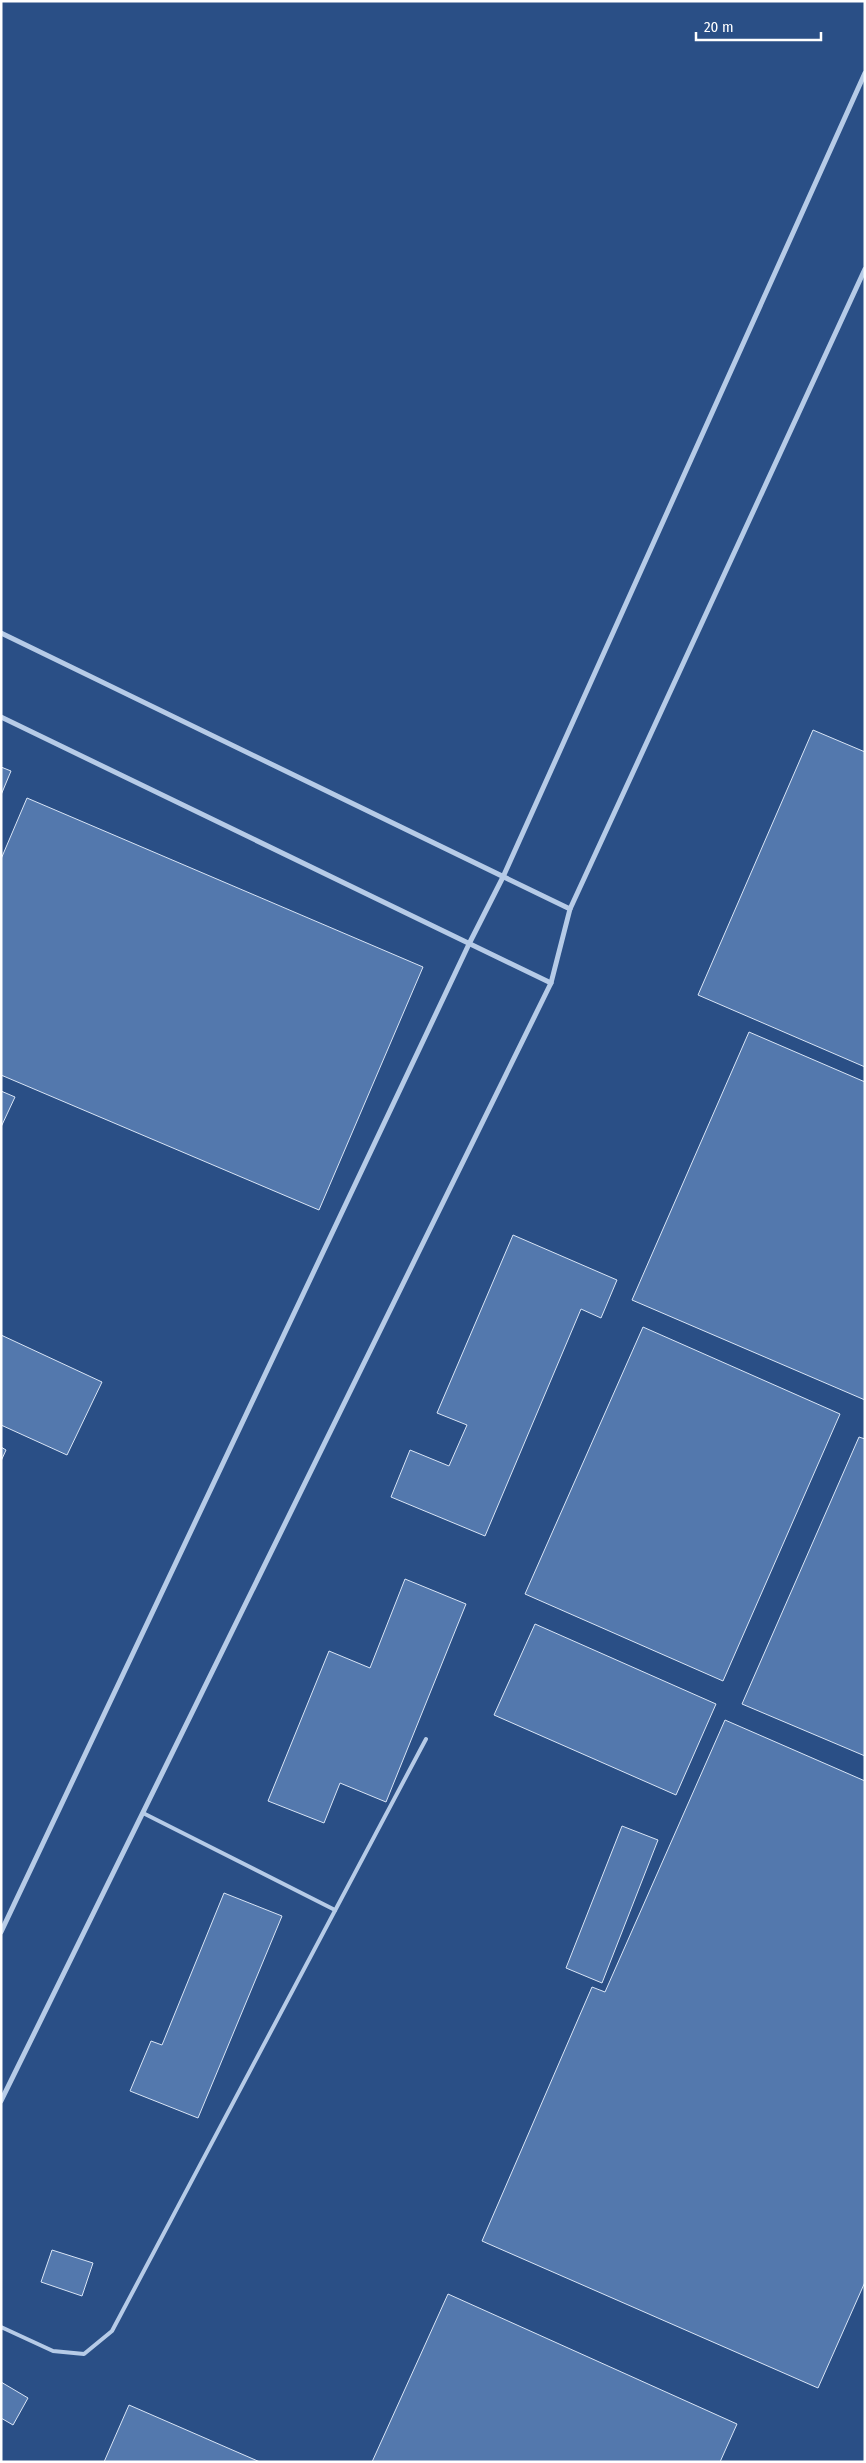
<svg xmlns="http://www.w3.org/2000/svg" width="866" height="2463" font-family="'Fira Sans Condensed',sans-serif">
  <rect width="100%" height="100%" fill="#2a4f86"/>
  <g fill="#5378ad" stroke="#d9e5f6">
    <path d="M813 730 865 752V1067L698 995Z"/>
    <path d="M1 767 11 771 1 795Z"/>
    <path d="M27 798 423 967 319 1210 1 1075V859Z"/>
    <path d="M749 1032 865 1082V1400L632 1300Z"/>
    <path d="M1 1091 15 1097 1 1127Z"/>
    <path d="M513 1235 617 1280 601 1318 581 1309 485 1536 391 1497 410 1450 449 1466 467 1425 437 1413Z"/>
    <path d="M643 1327 840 1414 723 1681 525 1594Z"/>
    <path d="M1 1335 102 1382 67 1455 1 1425Z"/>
    <path d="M859 1437 865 1439V1756L742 1704Z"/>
    <path d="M1 1447 6 1450 1 1461Z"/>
    <path d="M405 1579 466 1604 386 1802 340 1783 324 1823 268 1801 329 1651 370 1668Z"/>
    <path d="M535 1624 716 1704 676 1795 494 1715Z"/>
    <path d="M725 1720 865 1781V2282L818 2388 482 2241 592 1987 605 1992Z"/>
    <path d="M622 1826 658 1840 602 1983 566 1968Z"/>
    <path d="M224 1893 282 1916 198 2118 130 2091 151 2041 162 2045Z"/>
    <path d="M52 2250 93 2263 82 2296 41 2282Z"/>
    <path d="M448 2294 737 2424 720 2462H372Z"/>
    <path d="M1 2382 28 2398 13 2425 1 2418Z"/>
    <path d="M129 2405 260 2462H104Z"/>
  </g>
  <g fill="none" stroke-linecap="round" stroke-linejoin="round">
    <g stroke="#b6cbe7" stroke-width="4">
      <path d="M143 1813 335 1910"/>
      <path d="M1 2327 53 2351 84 2354 112 2331 426 1739"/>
    </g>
    <g stroke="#b6cbe7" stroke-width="5">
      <path d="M1 633 570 909"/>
      <path d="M1 717 551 983"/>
      <path d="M1 1932 469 944 503 877 865 73"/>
      <path d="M1 2101 551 983 570 909 865 269"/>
    </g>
  </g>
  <rect width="866" height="2463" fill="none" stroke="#ffffff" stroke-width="5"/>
  <path d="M696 32v8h125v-8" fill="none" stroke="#ffffff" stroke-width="2.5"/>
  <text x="704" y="32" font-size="15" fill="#ffffff" stroke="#2a4f86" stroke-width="4" paint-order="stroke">20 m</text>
</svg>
